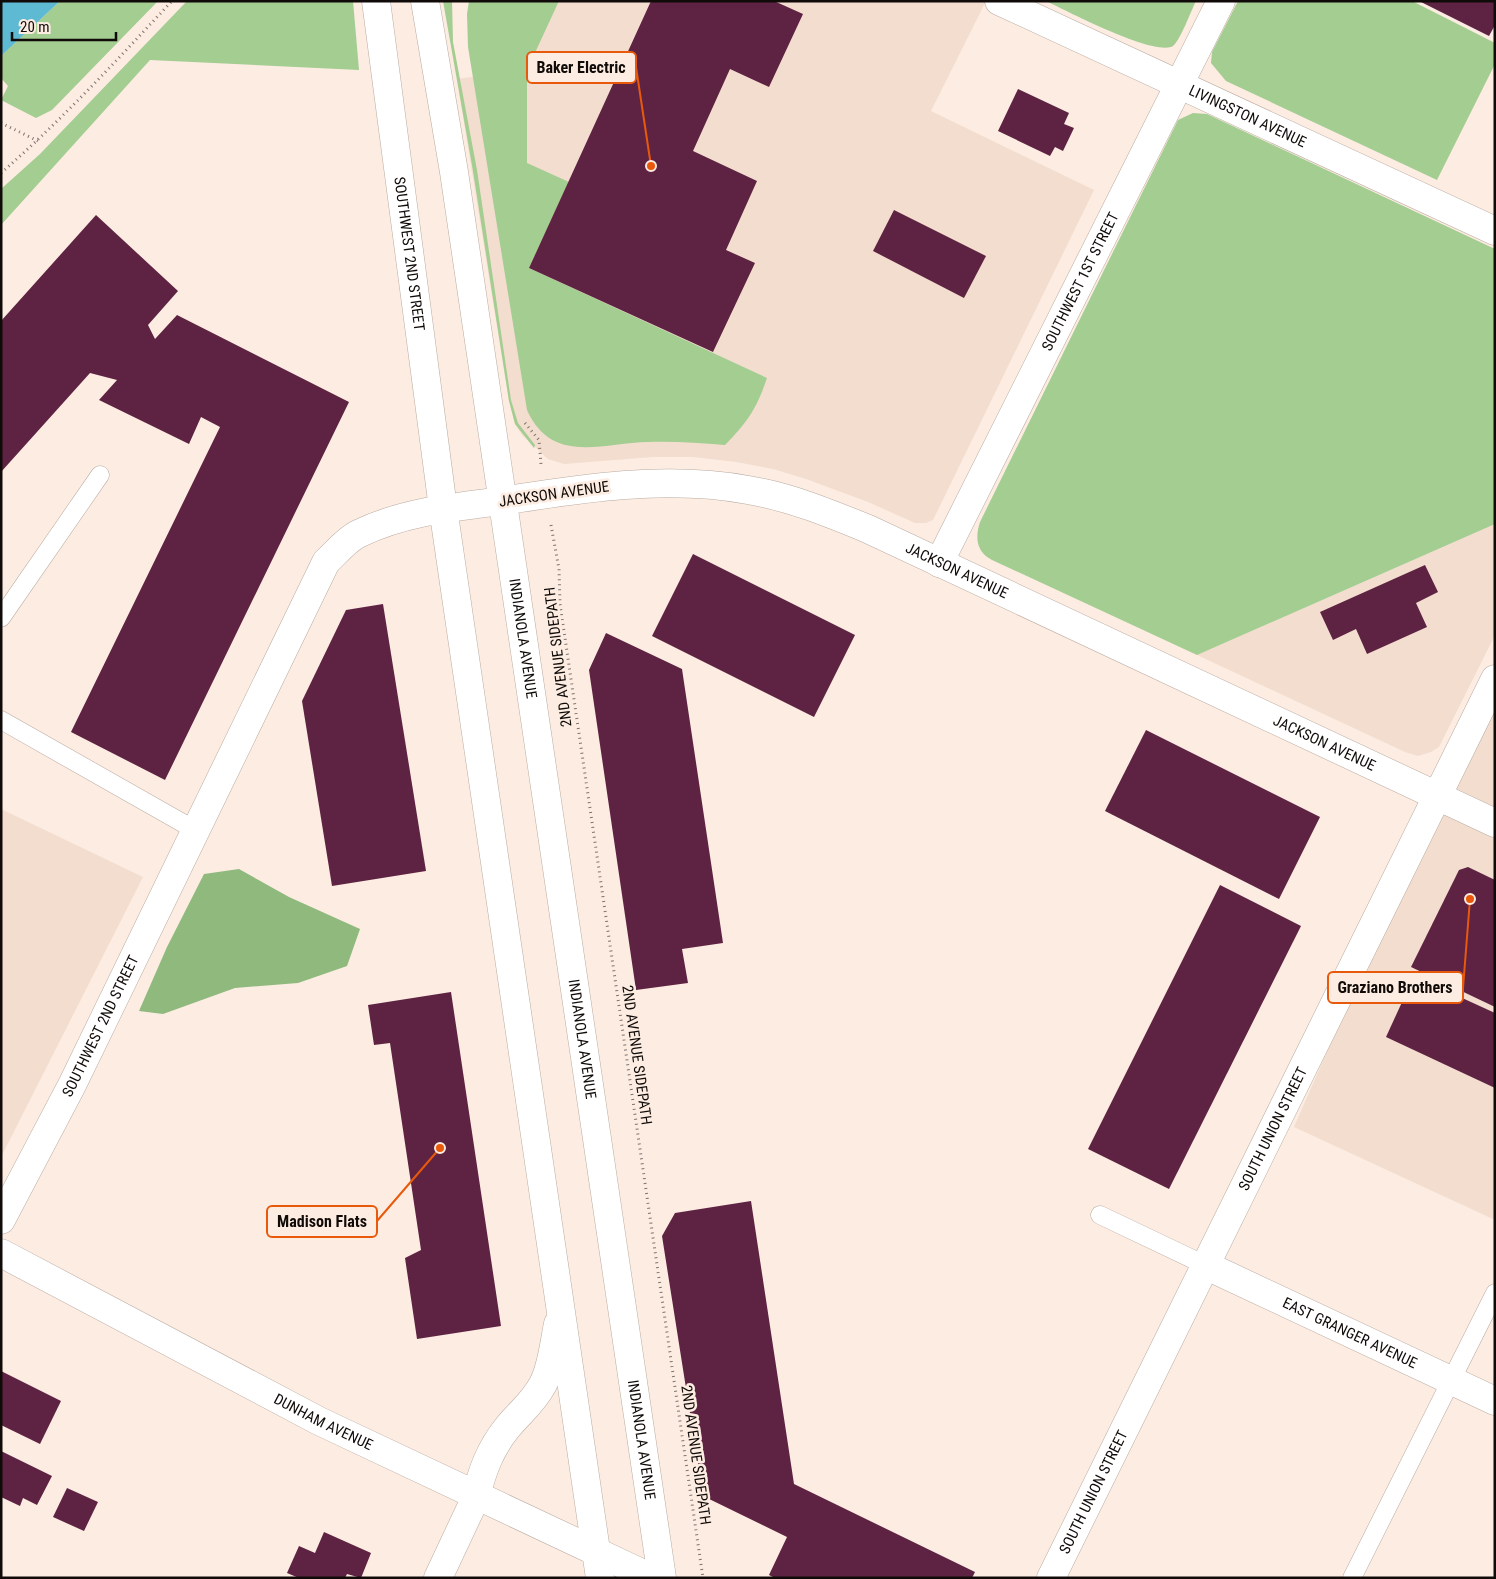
<svg xmlns="http://www.w3.org/2000/svg" width="1496" height="1579" font-family="'Roboto Condensed',sans-serif">
  <rect width="100%" height="100%" fill="#fcece2"/>
  <g fill="#f3ddcf">
    <path d="M559 1H986L931 111 1094 190 933 520 926 523H915L868 502 806 479 773 469 736 462 693 457H653L564 464 548 459 522 435 515 424 509 401 457 79 526 70Z"/>
    <path d="M1495 524V635L1439 747 1431 752 1418 756 1405 752 1197 655Z"/>
    <path d="M1495 679V1220L1294 1127 1439 796Z"/>
    <path d="M1 809 143 877 1 1157Z"/>
  </g>
  <g fill="#a3cd91">
    <path d="M60 1H158L52 110 36 118 1 100 8 86 1 78V56Z"/>
    <path d="M187 1H353L359 70 150 60 1 225V189L40 154Z"/>
    <path d="M443 1H452L453 42 477 170 511 400 518 423 535 445 534 448 515 424 509 401 473 171Z"/>
    <path d="M469 1H559L527 70V163L569 182 529 268 767 378C756 410 748 421 725 445 699 443 674 441 648 442 601 443 552 465 527 410L468 47 467 14Z"/>
    <path d="M1046 1H1196C1191 11 1180 41 1173 46 1155 57 1067 11 1046 1Z"/>
    <path d="M1238 1H1412L1495 43V64L1437 180 1226 81 1211 63 1212 52Z"/>
    <path d="M1193 113 1207 114 1495 249V524L1197 655 992 560C976 552 975 537 980 522L1178 120Z"/>
  </g>
  <path fill="#8fb97d" d="M239 869 289 897 360 929 347 966 298 983 235 988 163 1014 139 1011 167 947 204 874Z"/>
  <path fill="#5eb9d3" d="M1 1H60L1 56Z"/>
  <g fill="#5e2342">
    <path d="M651 1H774L803 14 769 87 730 69 693 151 757 181 726 250 755 263 713 352 529 268Z"/>
    <path d="M1419 1H1495V25L1489 36Z"/>
    <path d="M1018 89 1069 113 1064 124 1074 128 1063 151 1055 147 1050 156 998 131Z"/>
    <path d="M894 210 986 256 964 298 873 251Z"/>
    <path d="M96 215 178 291 148 325 155 339 177 315 349 402 165 780 71 732 220 427 201 417 189 444 99 400 117 380 90 373 1 472V321Z"/>
    <path d="M693 554 855 635 814 717 652 636Z"/>
    <path d="M1425 565 1438 592 1416 603 1427 627 1367 654 1356 629 1333 640 1320 612Z"/>
    <path d="M383 604 426 871 332 886 302 701 346 610Z"/>
    <path d="M606 633 682 669 723 943 682 949 688 983 636 990 589 670Z"/>
    <path d="M1146 730 1320 817 1279 899 1105 811Z"/>
    <path d="M1468 867 1495 880V1007L1411 967 1459 870Z"/>
    <path d="M1220 885 1301 926 1169 1189 1088 1149Z"/>
    <path d="M1414 976 1495 1013V1088L1386 1037Z"/>
    <path d="M451 992 501 1326 417 1339 405 1258 421 1250 390 1043 374 1045 368 1005Z"/>
    <path d="M751 1201 794 1484 975 1572 972 1578H775L769 1575 787 1537 703 1496 662 1236 675 1213Z"/>
    <path d="M1 1371 61 1401 40 1444 1 1425Z"/>
    <path d="M1 1451 52 1476 37 1505 23 1498 20 1506 1 1497Z"/>
    <path d="M67 1488 98 1502 84 1531 53 1517Z"/>
    <path d="M324 1532 371 1553 361 1578 347 1574 345 1578H299L287 1573 299 1546 315 1553Z"/>
  </g>
  <g fill="none" stroke-linecap="round" stroke-linejoin="round">
    <defs>
      <g id="lane">
        <path d="M1 618 100 475"/>
        <path d="M1 720 195 830"/>
        <path d="M1100 1215 1205 1265"/>
        <path d="M1352 1578 1495 1293"/>
      </g>
      <g id="street">
        <path id="s1" d="M999 1 1495 231"/>
        <path id="s2" d="M939 563 1221 1"/>
        <path id="s3" d="M1 1220 72 1085 326 562C336 553 346 540 358 534 403 512 453 507 502 501"/>
        <path id="s4" d="M1 1253 319 1421 652 1578"/>
        <path id="s5" d="M1205 1265 1495 1401"/>
        <path d="M438 1578 476 1497"/>
        <path id="s6" d="M1051 1578 1495 679"/>
      </g>
      <g id="secondary">
        <path id="s7" d="M376 1 443 508 600 1578"/>
        <path id="s8" d="M425 1 454 172 662 1578"/>
        <path id="s9" d="M502 501C583 488 667 475 748 490 790 497 829 513 868 529L1495 823"/>
        <path d="M476 1497C482 1471 490 1449 507 1428 520 1412 533 1403 543 1384 552 1367 554 1343 558 1324"/>
      </g>
    </defs>
    <use href="#lane" stroke="#baaca2" stroke-width="19"/>
    <use href="#street" stroke="#baaca2" stroke-width="29"/>
    <use href="#secondary" stroke="#baaca2" stroke-width="29"/>
    <g stroke="#7d736d" stroke-width="3" stroke-dasharray="1 4" stroke-linecap="butt">
      <path d="M1 123 38 141"/>
      <path d="M1 173C62 120 117 60 172 1"/>
      <path d="M525 423 539 440 541 464"/>
      <path d="M551 525 559 569 560 604 703 1578"/>
    </g>
    <use href="#lane" stroke="#fff" stroke-width="18"/>
    <use href="#street" stroke="#fff" stroke-width="28"/>
    <use href="#secondary" stroke="#fff" stroke-width="28"/>
  </g>
  <g text-anchor="middle" stroke-width="5" stroke-linejoin="round" paint-order="stroke">
    <g font-size="15" fill="#100b08" stroke="#fcece2">
      <text dy="5" stroke="none"><textPath href="#s1" startOffset="274">LIVINGSTON AVENUE</textPath></text>
      <text dy="5" stroke="none"><textPath href="#s7" startOffset="255">SOUTHWEST 2ND STREET</textPath></text>
      <text dy="5" stroke="none"><textPath href="#s2" startOffset="315">SOUTHWEST 1ST STREET</textPath></text>
      <text transform="translate(554 494) rotate(-8)" y="5">JACKSON AVENUE</text>
      <text dy="5" stroke="none"><textPath href="#s9" startOffset="472">JACKSON AVENUE</textPath></text>
      <text dy="5" stroke="none"><textPath href="#s8" startOffset="645">INDIANOLA AVENUE</textPath></text>
      <text transform="translate(558 657) rotate(-97)" y="5">2ND AVENUE SIDEPATH</text>
      <text dy="5" stroke="none"><textPath href="#s9" startOffset="878">JACKSON AVENUE</textPath></text>
      <text dy="5" stroke="none"><textPath href="#s3" startOffset="218">SOUTHWEST 2ND STREET</textPath></text>
      <text dy="5" stroke="none"><textPath href="#s8" startOffset="1050">INDIANOLA AVENUE</textPath></text>
      <text transform="translate(637 1055) rotate(82)" y="5">2ND AVENUE SIDEPATH</text>
      <text dy="5" stroke="none"><textPath href="#s6" startOffset="501">SOUTH UNION STREET</textPath></text>
      <text dy="5" stroke="none"><textPath href="#s5" startOffset="160">EAST GRANGER AVENUE</textPath></text>
      <text dy="5" stroke="none"><textPath href="#s4" startOffset="364">DUNHAM AVENUE</textPath></text>
      <text dy="5" stroke="none"><textPath href="#s8" startOffset="1455">INDIANOLA AVENUE</textPath></text>
      <text transform="translate(696 1455) rotate(82)" y="5">2ND AVENUE SIDEPATH</text>
      <text dy="5" stroke="none"><textPath href="#s6" startOffset="96">SOUTH UNION STREET</textPath></text>
    </g>
  </g>
  <path fill="none" stroke="#e8590c" stroke-width="2" d="M651 166L636 67M1470 899L1463 988M440 1148L377 1221"/>
  <g fill="#e8590c" stroke="#fcece2" stroke-width="2">
    <circle cx="651" cy="166" r="5"/>
    <circle cx="1470" cy="899" r="5"/>
    <circle cx="440" cy="1148" r="5"/>
  </g>
  <g fill="#fcece2" stroke="#e8590c" stroke-width="2">
    <rect x="527" y="52" width="109" height="31" rx="5"/>
    <rect x="1328" y="972" width="135" height="31" rx="5"/>
    <rect x="267" y="1206" width="110" height="31" rx="5"/>
  </g>
  <g font-size="16" text-anchor="middle" font-weight="bold" fill="#100b08">
    <text x="581" y="73">Baker Electric</text>
    <text x="1395" y="993">Graziano Brothers</text>
    <text x="322" y="1227">Madison Flats</text>
  </g>
  <rect width="1496" height="1579" fill="none" stroke="#100b08" stroke-width="5"/>
  <path d="M12 32v8h104v-8" fill="none" stroke="#100b08" stroke-width="2.5"/>
  <text x="20" y="32" font-size="15" fill="#100b08" stroke="#fcece2" stroke-width="4" paint-order="stroke">20 m</text>
</svg>
